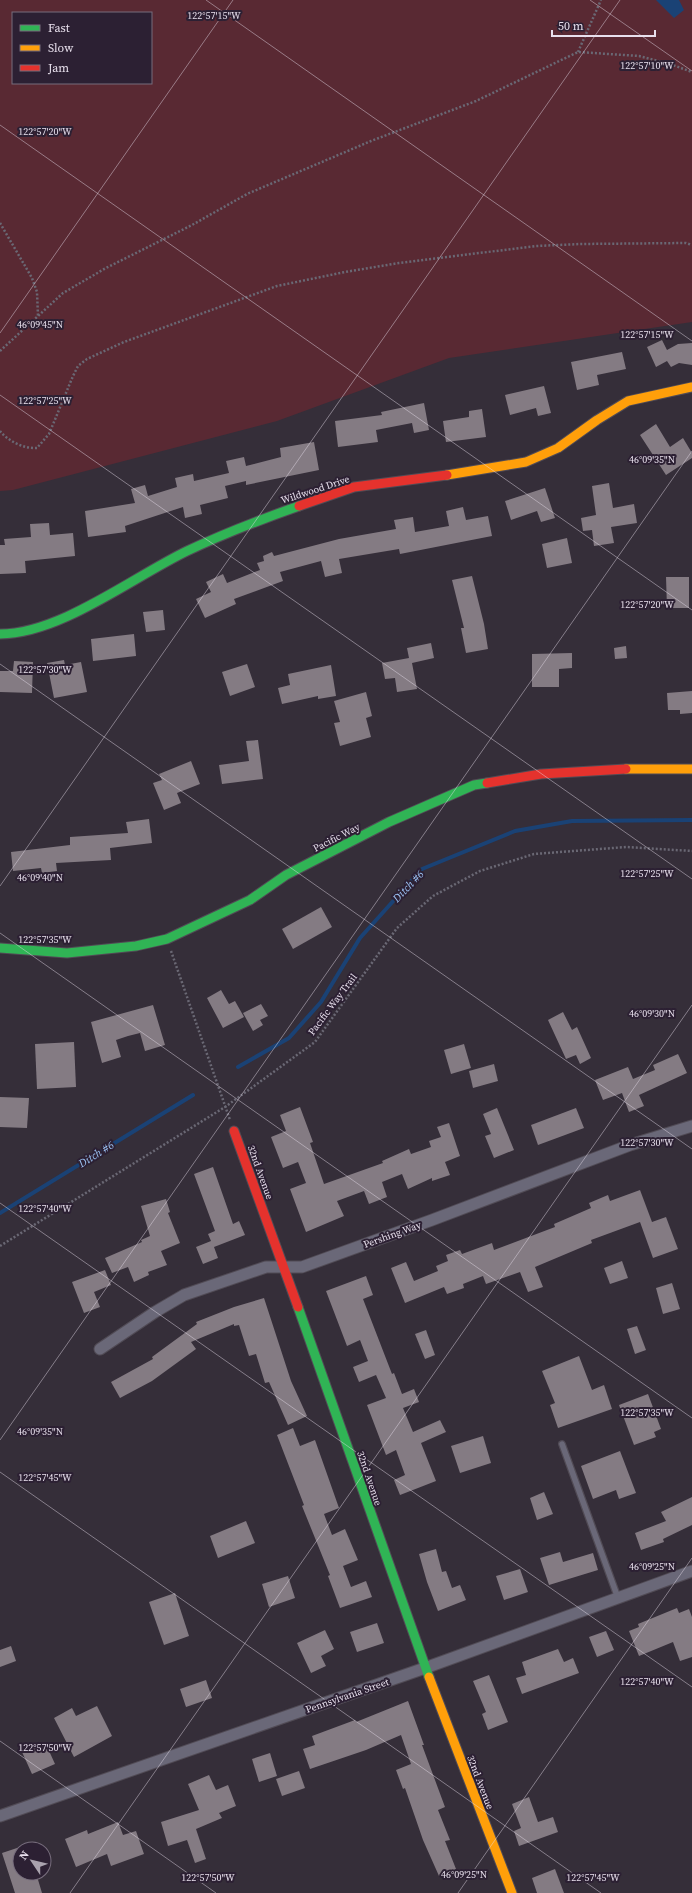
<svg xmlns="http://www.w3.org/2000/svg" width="692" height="1893" font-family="'Source Serif 4',serif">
  <rect width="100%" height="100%" fill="#352e39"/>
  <path fill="#592933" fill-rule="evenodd" d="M0 0H692V322L449 358 277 421 13 490 0 491ZM13 13H151V83H13Z"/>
  <path fill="#1a4275" d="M656 0H679L684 10 674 18Z"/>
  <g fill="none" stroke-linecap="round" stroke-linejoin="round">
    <g stroke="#1a4275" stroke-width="4">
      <path d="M238 1067 289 1038 321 1002 360 938 422 869 515 831 572 821 692 820"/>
      <path d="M0 1213 193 1095"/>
    </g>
  </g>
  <g fill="#847b83">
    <path d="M662 340 667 350 678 344 692 343V365L679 363 671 367 667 361 656 367 647 347Z"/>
    <path d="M622 352 626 369 597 375 599 385 577 390 571 362Z"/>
    <path d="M544 386 551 413 538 416 536 408 510 415 505 395Z"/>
    <path d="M424 403 429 430 414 433 412 423 376 430 378 442 338 447 335 421 382 415 381 412Z"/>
    <path d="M482 409 486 437 446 442 443 421 469 417V411Z"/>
    <path d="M656 424 670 447 683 438 692 453V458L666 475 640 435Z"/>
    <path d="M314 442 319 470 246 485V481L225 486 228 498 200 505 202 514 185 518 183 507 125 526 126 532 88 537 85 511 135 503 131 489 145 485 148 496 177 487 175 478 193 474 194 481 229 473 226 461 244 457 246 466 281 457 280 448Z"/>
    <path d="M609 483 613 508 634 504 637 523 611 527 614 543 594 546 592 530 583 531 581 518 596 515 592 486Z"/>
    <path d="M545 488 555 518 541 522 537 511 511 520 505 501Z"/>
    <path d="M463 507 466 520 488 516 492 536 400 554 399 549 339 559 342 573 325 577 321 561 280 572 283 581 234 599 236 604 205 618 196 599 211 592 206 582 223 574 227 583 260 570 257 563 264 561 263 556 272 552 274 556 339 539 396 529 394 520 413 517 415 532 449 526 446 511Z"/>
    <path d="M49 523 50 535 73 533 75 556 25 561 26 573 0 574V545H5L4 539 31 537 30 524Z"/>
    <path d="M567 538 572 563 547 568 542 544Z"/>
    <path d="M472 576 484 624 488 649 466 653 461 628H464L452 580Z"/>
    <path d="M666 577H689V608H667Z"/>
    <path d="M163 610 165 630 146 632 143 612Z"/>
    <path d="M134 634 136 656 93 661 91 639Z"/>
    <path d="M431 643 434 658 412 663 417 689 397 692 395 678 385 679 382 663 409 658 407 648Z"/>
    <path d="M626 646 627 658 615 659 614 648Z"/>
    <path d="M572 653V668L559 669V687H532V654Z"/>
    <path d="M64 660 65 665 81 662 87 692 54 698 47 663Z"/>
    <path d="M14 661 33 662 32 693 0 692V671H13Z"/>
    <path d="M247 664 255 687 230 696 222 672Z"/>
    <path d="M331 665 336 696 318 699V696L282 704 278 688 290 685 288 674Z"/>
    <path d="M692 691V713L680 714V710H668L667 693Z"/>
    <path d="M366 692 372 716 366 718 371 737 340 746 334 723 340 722 334 701Z"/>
    <path d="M258 740 263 779 222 784 219 765 249 761 246 741Z"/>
    <path d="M191 761 200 784 177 793 181 803 164 810 153 783 162 780 159 774Z"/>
    <path d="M149 819 152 843 110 848 111 860 56 863 57 871 42 873 41 868 13 871 11 852 70 845V837L128 833 126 822Z"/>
    <path d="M321 907 332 927 293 949 282 929Z"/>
    <path d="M221 990 229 1004 235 1001 244 1017 223 1028 207 998Z"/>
    <path d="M261 1004 268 1016 260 1020 263 1025 253 1031 243 1013Z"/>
    <path d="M153 1005 165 1045 145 1051 140 1033 128 1036 116 1040 121 1057 102 1063 91 1022Z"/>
    <path d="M563 1012 572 1030 577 1027 591 1058 580 1064 576 1055 566 1059 548 1020Z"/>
    <path d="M74 1042 76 1087 37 1089 35 1044Z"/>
    <path d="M464 1044 471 1068 451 1074 444 1050Z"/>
    <path d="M678 1054 687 1073 639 1095 644 1106 629 1112 622 1093 603 1100 595 1080 628 1067 633 1079 655 1070 653 1065Z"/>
    <path d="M494 1064 498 1081 473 1088 469 1071Z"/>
    <path d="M0 1097 29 1098 27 1128 0 1127Z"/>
    <path d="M300 1107 313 1142 310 1143 324 1184 383 1163 382 1161 409 1149 411 1154 431 1147 429 1141 441 1137 437 1127 449 1123 460 1156 445 1162 450 1175 432 1181V1178L408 1189 402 1174 382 1182 387 1197 369 1204 364 1191 337 1201 344 1216 306 1232 290 1189 306 1183 298 1162 283 1168 271 1137 286 1131 280 1115Z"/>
    <path d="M497 1108 514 1150 494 1158 485 1136 491 1134 483 1114Z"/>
    <path d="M576 1108 584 1128 538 1145 531 1125Z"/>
    <path d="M213 1167 233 1224 239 1221 245 1235 214 1247 218 1258 203 1264 196 1247 211 1241 208 1234 215 1231 194 1174Z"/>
    <path d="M640 1190 652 1222 666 1217 678 1249 653 1258 640 1222 591 1240 592 1243 535 1267 543 1287 528 1292 520 1272 486 1284 483 1276 463 1284 464 1288 447 1294 444 1287 405 1303 391 1268 406 1262 414 1281 438 1271 436 1266 448 1261 446 1255 460 1250 462 1254 492 1243 494 1250 555 1227 554 1224 591 1208 589 1203 608 1195 610 1201Z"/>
    <path d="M166 1199 170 1212 168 1213 180 1243 161 1251 167 1265 148 1272 149 1275 134 1282 128 1267 112 1273 105 1258 142 1242 141 1240 150 1236 141 1206Z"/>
    <path d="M622 1261 628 1278 610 1284 604 1268Z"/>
    <path d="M105 1270 111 1285 94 1292 100 1307 84 1313 72 1282Z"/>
    <path d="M366 1276 373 1295 363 1299 392 1374 394 1373 402 1394 414 1389 419 1402 403 1408 413 1432 440 1420 446 1432 421 1443 436 1481 400 1495 394 1480 405 1475 396 1450 386 1455 367 1405 386 1398 376 1375 359 1382 353 1367 368 1361 360 1340 347 1346 326 1291Z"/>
    <path d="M672 1283 680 1309 663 1314 656 1288Z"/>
    <path d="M264 1298 291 1381 307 1416 288 1425 269 1382 265 1383 256 1354 249 1356 239 1325 234 1326V1324L191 1342 196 1349 152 1381 120 1398 111 1382 153 1359 152 1357 197 1324 196 1322 234 1307Z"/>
    <path d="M637 1326 646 1350 635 1354 627 1329Z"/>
    <path d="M426 1330 435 1355 425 1359 415 1334Z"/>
    <path d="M579 1356 592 1390 604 1385 612 1409 558 1428 550 1405 555 1403 542 1371Z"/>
    <path d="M648 1394 661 1429 654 1432 656 1437 634 1445 619 1405Z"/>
    <path d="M293 1428 300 1446 315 1440 339 1508 324 1514 332 1535 345 1529 358 1560 343 1566 351 1587 366 1581 372 1597 340 1608 328 1576 330 1575 302 1506 304 1505 277 1435Z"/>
    <path d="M483 1436 491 1463 460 1473 451 1446Z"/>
    <path d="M620 1451 636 1493 619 1499 616 1490 593 1499 581 1466Z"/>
    <path d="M544 1492 553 1514 537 1520 530 1498Z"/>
    <path d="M692 1497V1525L663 1539 664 1542 641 1550 635 1533 666 1521 661 1512Z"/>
    <path d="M246 1521 255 1543 218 1558 210 1536Z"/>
    <path d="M436 1549 442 1572 446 1571 452 1588 460 1585 466 1600 438 1611 427 1582 419 1554Z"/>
    <path d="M560 1552 563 1562 593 1553 598 1570 549 1585 540 1558Z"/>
    <path d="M520 1569 528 1592 504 1600 496 1576Z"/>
    <path d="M288 1576 295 1598 269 1607 262 1584Z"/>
    <path d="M175 1593 189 1636 164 1645 149 1602Z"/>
    <path d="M677 1608 679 1613 689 1609 692 1617V1657L680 1661 673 1642 639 1656 629 1631 639 1627 638 1624Z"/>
    <path d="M377 1623 384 1643 357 1652 350 1632Z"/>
    <path d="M325 1630 334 1649 321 1656 326 1666 311 1673 297 1643Z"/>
    <path d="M606 1631 614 1650 597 1657 589 1637Z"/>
    <path d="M11 1646 16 1661 0 1667V1650Z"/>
    <path d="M558 1649 564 1662 573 1658 579 1673 522 1694 516 1678 526 1675 522 1662Z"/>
    <path d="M489 1675 508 1722 488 1730 482 1714 486 1712 473 1681Z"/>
    <path d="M206 1680 212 1698 186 1707 180 1689Z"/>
    <path d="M408 1701 424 1745H422L445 1807 438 1810 450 1840 445 1841 456 1869 439 1876 423 1840 405 1788 403 1789 396 1770 411 1764 401 1735 366 1750 310 1769 303 1749 315 1745 312 1736 355 1720 356 1722Z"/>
    <path d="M97 1706 112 1736 74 1757 54 1718 72 1708 76 1716Z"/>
    <path d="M45 1742 55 1764 32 1774 22 1752Z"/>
    <path d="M270 1753 277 1776 259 1782 252 1759Z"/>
    <path d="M299 1771 305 1788 282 1796 276 1779Z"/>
    <path d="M209 1775 216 1790 228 1785 236 1806 219 1813 222 1818 196 1829 206 1859 195 1863 187 1840 168 1846 161 1822 199 1810 188 1784Z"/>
    <path d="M529 1797 538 1822 553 1817 558 1832 519 1846 514 1831 521 1828 512 1804Z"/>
    <path d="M118 1822 123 1835 136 1831 144 1854 111 1866 107 1854 76 1867 65 1839 87 1830 88 1834Z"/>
    <path d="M20 1847V1873H36L42 1893H15L2 1853Z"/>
    <path d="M555 1869 564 1893H537L532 1878Z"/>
  </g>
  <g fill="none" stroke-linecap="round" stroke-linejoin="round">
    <defs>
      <path id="lane" d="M562 1444 618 1598"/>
      <g id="street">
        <path d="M100 1349 155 1312 184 1295 266 1267H302L432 1220 630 1145 692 1126"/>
        <path d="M0 1816 425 1668 692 1571"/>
      </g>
      <g id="fast">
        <path d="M0 634C60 634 133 577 187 551 223 534 262 519 299 506"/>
        <path d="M0 948 67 953 136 946 167 939 250 900 286 875 389 822 474 785 487 783"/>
        <path d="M298 1307 429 1677"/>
      </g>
      <g id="slow">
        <path d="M447 475 526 462 558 448 597 420 628 401 692 387"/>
        <path d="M626 769H692"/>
        <path d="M429 1677 512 1893"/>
      </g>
      <g id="jam">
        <path d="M299 506 354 487 447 475"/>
        <path d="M487 783 541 774 626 769"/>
        <path d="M234 1131 298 1307"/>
      </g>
    </defs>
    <use href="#lane" stroke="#514b55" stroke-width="8"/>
    <use href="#street" stroke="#514b55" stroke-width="13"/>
    <use href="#fast" stroke="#514b55" stroke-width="11"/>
    <use href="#slow" stroke="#514b55" stroke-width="11"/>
    <use href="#jam" stroke="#514b55" stroke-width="11"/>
    <g stroke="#6a6874" stroke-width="2.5" stroke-dasharray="2 2" stroke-linecap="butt">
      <path d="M578 52 601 0"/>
      <path d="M0 223 32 278 37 292 38 316"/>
      <path d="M0 351 63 293 106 268 192 225 247 194 371 141 476 101 578 52 639 56 670 64 692 72"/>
      <path d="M0 431C8 441 24 449 37 448L49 434 73 376 78 366 87 359 124 342 277 286 345 272 399 263 536 246 581 244 686 243 692 245"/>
      <path d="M171 951 230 1120"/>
      <path d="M0 1246 225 1107 315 1042 397 928 433 896 480 871 534 854 626 847 692 851"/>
    </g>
    <use href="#lane" stroke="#6a6878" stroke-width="5.5"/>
    <use href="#street" stroke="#6a6878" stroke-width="11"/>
    <use href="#fast" stroke="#30b455" stroke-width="9"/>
    <use href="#slow" stroke="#ff9f0a" stroke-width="9"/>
    <use href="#jam" stroke="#e5322d" stroke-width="9"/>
  </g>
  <path fill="none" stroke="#e8e0ed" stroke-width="1" stroke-opacity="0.45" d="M206 0 692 341M590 0 692 71M0 125 692 610M0 333 233 0M0 395 692 879M0 664 692 1149M0 886 620 0M0 933 692 1418M0 1203 692 1687M0 1440 692 451M0 1472 601 1893M0 1741 216 1893M70 1893 692 1005M458 1893 692 1558"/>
  <g text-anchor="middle" stroke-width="4" stroke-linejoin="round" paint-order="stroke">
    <g font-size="10" fill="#e8e0ed" stroke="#2c2033">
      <text transform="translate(315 489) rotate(-18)" y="4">Wildwood Drive</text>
      <text transform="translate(336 837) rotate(-27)" y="4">Pacific Way</text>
      <text transform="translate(332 1004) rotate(-53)" y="4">Pacific Way Trail</text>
      <text transform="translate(261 1172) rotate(70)" y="4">32nd Avenue</text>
      <text transform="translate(392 1234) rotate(-20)" y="4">Pershing Way</text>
      <text transform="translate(370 1478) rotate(71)" y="4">32nd Avenue</text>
      <text transform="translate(347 1695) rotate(-19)" y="4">Pennsylvania Street</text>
      <text transform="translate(481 1782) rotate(69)" y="4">32nd Avenue</text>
    </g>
    <g font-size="11" font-style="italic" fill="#9bc1f2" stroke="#2c2033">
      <text transform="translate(408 886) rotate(-46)" y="4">Ditch #6</text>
      <text transform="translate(96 1154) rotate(-32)" y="4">Ditch #6</text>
    </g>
  </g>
  <g font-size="10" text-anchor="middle" fill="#e8e0ed" stroke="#2c2033" stroke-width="4" stroke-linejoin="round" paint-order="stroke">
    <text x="214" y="19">122°57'15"W</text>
    <text x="647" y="69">122°57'10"W</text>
    <text x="45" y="135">122°57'20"W</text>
    <text x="40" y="328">46°09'45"N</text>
    <text x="647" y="338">122°57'15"W</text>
    <text x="45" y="404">122°57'25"W</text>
    <text x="652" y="463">46°09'35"N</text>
    <text x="647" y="608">122°57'20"W</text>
    <text x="45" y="673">122°57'30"W</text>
    <text x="647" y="877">122°57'25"W</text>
    <text x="40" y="881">46°09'40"N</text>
    <text x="45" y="943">122°57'35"W</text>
    <text x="652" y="1017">46°09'30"N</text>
    <text x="647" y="1146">122°57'30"W</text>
    <text x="45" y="1212">122°57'40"W</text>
    <text x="647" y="1416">122°57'35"W</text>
    <text x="40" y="1435">46°09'35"N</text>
    <text x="45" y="1481">122°57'45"W</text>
    <text x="652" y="1570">46°09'25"N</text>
    <text x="647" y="1685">122°57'40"W</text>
    <text x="45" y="1751">122°57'50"W</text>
    <text x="464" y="1878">46°09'25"N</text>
    <text x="208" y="1881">122°57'50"W</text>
    <text x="593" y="1881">122°57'45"W</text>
  </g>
  <rect x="12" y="12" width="140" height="72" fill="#2c2033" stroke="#776d7d"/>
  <rect x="20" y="25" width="20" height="6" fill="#30b455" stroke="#776d7d"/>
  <text x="48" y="32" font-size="12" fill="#e8e0ed">Fast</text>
  <rect x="20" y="45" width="20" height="6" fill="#ff9f0a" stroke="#776d7d"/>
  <text x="48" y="52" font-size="12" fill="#e8e0ed">Slow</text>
  <rect x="20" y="65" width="20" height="6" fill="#e5322d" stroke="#776d7d"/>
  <text x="48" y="72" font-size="12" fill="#e8e0ed">Jam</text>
  <g transform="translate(32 1861) rotate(305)"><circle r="19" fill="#2c2033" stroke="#776d7d"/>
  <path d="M0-3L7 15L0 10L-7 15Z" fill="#a9a2ae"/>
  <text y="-6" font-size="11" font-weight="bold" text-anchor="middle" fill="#e8e0ed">N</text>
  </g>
  <path d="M552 30v6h103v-6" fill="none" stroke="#e8e0ed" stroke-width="2"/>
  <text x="558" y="30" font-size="12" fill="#e8e0ed" stroke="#2c2033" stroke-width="3" paint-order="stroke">50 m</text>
</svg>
